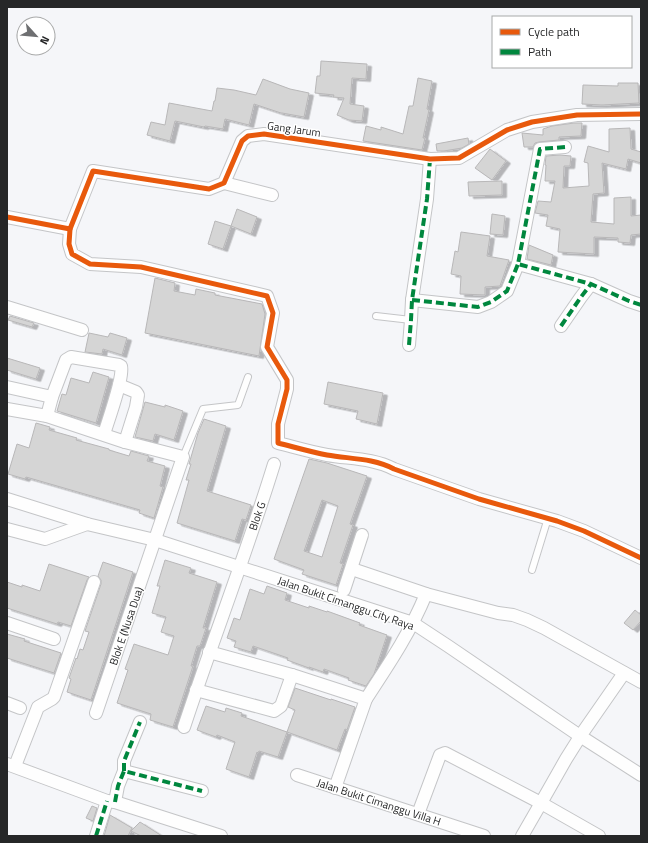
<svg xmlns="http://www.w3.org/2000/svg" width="648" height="843" font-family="'Titillium Web',sans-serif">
  <defs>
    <filter id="shadow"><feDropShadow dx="4.5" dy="2.5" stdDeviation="0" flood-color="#0004"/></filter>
  </defs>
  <rect width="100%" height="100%" fill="#f5f6f9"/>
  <g fill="#d5d5d5" stroke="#b8b7b8" fill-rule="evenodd" filter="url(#shadow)">
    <path d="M321 61 367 64 366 79 352 78 350 104 364 106 362 121 349 120 337 115 344 98 333 97 334 95 315 93 317 76H320Z"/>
    <path d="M418 78 432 81 427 109 429 110 423 138H425L422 150 363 141 366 126 381 130V127L403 134 409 106H413Z"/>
    <path d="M263 79 290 89 309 93 304 117 282 113H281L254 104 249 125 225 119 223 129 205 126 204 127 175 121 170 141 147 135 151 122 165 125 169 103 212 111 214 101H215L217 88 234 90 256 95Z"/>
    <path d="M618 83H638L639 103 602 105 582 104 583 85 618 86Z"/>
    <path d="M574 123H582L581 136 559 137V140L539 142 535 143 533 147H524L522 133 543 135V129L552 126Z"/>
    <path d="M630 128 631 149 641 152V163L628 159 626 169 602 163 604 193 593 194 591 222 614 224V198L631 197V216L641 215V234L631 235 630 243 618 242V238L594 237V254L558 252 560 229 546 226 548 215 535 213 538 201 551 202 555 181H545L546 165H545L546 156 560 155 571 156 570 166H564L563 188 589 186 588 163 584 162 588 146 609 152V129Z"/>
    <path d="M468 138 469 144 462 148 444 151H437L436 144Z"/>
    <path d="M490 149 506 161 492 180 475 168Z"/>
    <path d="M502 181V195L469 196 468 182Z"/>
    <path d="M237 209 257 217 251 234 231 226Z"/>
    <path d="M492 214 505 216 503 235 490 234Z"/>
    <path d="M215 221 231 226 223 249 208 244Z"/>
    <path d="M461 232 490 236 487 256 509 260 500 286 485 287V295L460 294 461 276 451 274 455 251 458 252Z"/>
    <path d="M529 245 553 255 551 265 527 259Z"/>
    <path d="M155 278 175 283 174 291 195 295 196 289 215 293V295L262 304 265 314 259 356 145 333Z"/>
    <path d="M10 316 34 323 32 327 8 320Z"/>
    <path d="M89 333 108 337 110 333 127 338 122 355 103 349 102 354 85 352Z"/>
    <path d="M7 358 40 368 36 379 7 370Z"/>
    <path d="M93 372 109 377 96 423 57 411 62 394 66 395 71 378 89 383Z"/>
    <path d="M328 382 383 393 377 424 356 419 358 411 324 404Z"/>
    <path d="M145 402 165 407V405L183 411 174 440 155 434 153 441 135 437Z"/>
    <path d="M204 419 226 426 207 491 251 505 246 520 242 519 235 541 177 523 189 480H186L191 464H189L198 433Z"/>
    <path d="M36 423 50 427 49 430 77 438 76 440 109 449V450L129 456 131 451 149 456 147 461 165 466 160 486 163 487 154 518 139 513 140 510 26 477 25 479 8 474 17 444 29 448Z"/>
    <path d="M309 459 327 463 367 476 350 524 353 525 340 563 343 564 336 585 302 574 304 570 274 559ZM322 500 338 506 322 557 304 551Z"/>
    <path d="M165 560 191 568 189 573 217 582 203 628H206L200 646H197L191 666H193L173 727 150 720 151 714 117 703 128 670 125 669 134 644 168 655 174 636 161 632 166 617 152 613 160 586H157Z"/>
    <path d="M103 562 133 572 91 700 67 692 71 679 69 678 76 658 77 659 80 649 83 650 89 632 85 631 101 584V580L98 576Z"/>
    <path d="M49 564 89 577 87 580 71 626 58 622 57 624 7 608V582L22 587V585L40 591Z"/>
    <path d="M267 586 287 593 285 600 309 608V606L327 612V611L360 623 359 625 387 635 374 674 366 686 348 680 349 678 324 669 323 672 309 667V668L287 660 288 658 253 646 251 652 234 647 236 641 227 638 234 618 240 620 250 589 264 594Z"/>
    <path d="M635 610 641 615V621L633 630 624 623Z"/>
    <path d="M7 634 25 639 24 641 61 653 54 673 7 658Z"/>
    <path d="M295 688 331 700V699L355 707 347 730 345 729 337 750 287 732 295 710 288 707Z"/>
    <path d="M206 706 225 712 226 708 242 713 241 716 287 732 278 757 259 751 258 753 257 752 249 777 226 769 235 742 217 735 216 737 197 730Z"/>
    <path d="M92 806 97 808 93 821 86 818Z"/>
    <path d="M110 815 132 828 128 836H104Z"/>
    <path d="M140 822 162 836H141L131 831Z"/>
  </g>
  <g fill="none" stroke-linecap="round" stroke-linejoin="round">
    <defs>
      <g id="lane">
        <path d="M376 316 411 320"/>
        <path d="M183 457 203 409 238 405 248 377"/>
        <path d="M532 570 548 518"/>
      </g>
      <g id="street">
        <path d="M565 147 540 149 518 264 591 284 629 301 641 305"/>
        <path d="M224 183 272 195"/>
        <path d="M7 217 70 229 93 171 209 189 224 183 242 141 248 136 264 134 430 159 459 158 507 130 532 122 577 115 641 114"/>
        <path d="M70 229 69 244 72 254 90 264 141 267 267 296 273 313 267 347 287 380V389L278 424V443C294 447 311 452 327 455 350 459 373 458 394 469L479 499 557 521 584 531 641 558"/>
        <path d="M412 300 478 307 491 302 507 291 518 264"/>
        <path d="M7 307 82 330"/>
        <path d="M561 326 581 297 591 284"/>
        <path d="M409 345 411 320 412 300 427 199 430 159"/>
        <path d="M119 385 136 392 138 395 136 407 125 442"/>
        <path d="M7 387 52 397"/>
        <path d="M7 409 47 416 125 442 183 457 96 713"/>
        <path d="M47 416 52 397 66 360 71 357 119 365 121 366C124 377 108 421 104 434"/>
        <path d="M7 499 87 524 155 540 413 623 448 646 580 736 641 775"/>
        <path d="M7 529 45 539 87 524"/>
        <path d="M352 569 426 594 498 613 513 615 527 620 544 628 641 682"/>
        <path d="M344 590 362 535"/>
        <path d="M7 623 54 639"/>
        <path d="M209 652 292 675 366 699 335 788"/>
        <path d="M196 690 274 711 281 706 292 675"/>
        <path d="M366 699C389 664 410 633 426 594"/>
        <path d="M7 703 20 708"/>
        <path d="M184 727C213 639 247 552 274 464"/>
        <path d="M7 764 107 801 115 802 221 836"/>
        <path d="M15 766 38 707 52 699 54 697 94 582"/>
        <path d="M124 771V761L140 722"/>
        <path d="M297 775 484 836"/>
        <path d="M115 802 118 786 124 771 202 791"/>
        <path d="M418 814 440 755 445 753 541 803 599 836"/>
        <path d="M96 836 107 801"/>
        <path d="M522 836 541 803 566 759 583 732 624 673"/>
      </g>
    </defs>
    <use href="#lane" stroke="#c4c5c7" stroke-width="8"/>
    <use href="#street" stroke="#c4c5c7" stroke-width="14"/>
    <use href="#lane" stroke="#fefefe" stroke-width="6"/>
    <use href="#street" stroke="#fefefe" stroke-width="12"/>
    <g stroke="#00873e" stroke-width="4" stroke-dasharray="8 4" stroke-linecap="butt">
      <path d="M565 147 540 149 518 264 591 284 629 301 641 305"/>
      <path d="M412 300 478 307 491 302 507 291 518 264"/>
      <path d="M561 326 581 297 591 284"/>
      <path d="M409 345 411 320 412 300 427 199 430 159"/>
      <path d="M124 771V761L140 722"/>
      <path d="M115 802 118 786 124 771 202 791"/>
      <path d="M96 836 107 801"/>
    </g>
    <defs>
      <g id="cycleway">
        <path d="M7 217 70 229 93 171 209 189 224 183 242 141 248 136 264 134 430 159 459 158 507 130 532 122 577 115 641 114"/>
        <path d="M70 229 69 244 72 254 90 264 141 267 267 296 273 313 267 347 287 380V389L278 424V443C294 447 311 452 327 455 350 459 373 458 394 469L479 499 557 521 584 531 641 558"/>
      </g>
    </defs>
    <use href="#cycleway" stroke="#fff" stroke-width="8"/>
    <use href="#cycleway" stroke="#e8590c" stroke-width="5"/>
  </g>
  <g text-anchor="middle" stroke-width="3" stroke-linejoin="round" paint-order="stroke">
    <g font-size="11" fill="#262728" stroke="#fff">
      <text transform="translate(294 129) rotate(8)" y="4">Gang Jarum</text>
      <text transform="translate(257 516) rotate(-71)" y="4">Blok G</text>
      <text transform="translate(346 603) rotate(19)" y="4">Jalan Bukit Cimanggu City Raya</text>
      <text transform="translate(126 626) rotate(-71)" y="4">Blok E (Nusa Dua)</text>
      <text transform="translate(379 802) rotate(18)" y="4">Jalan Bukit Cimanggu Villa H</text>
    </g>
  </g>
  <rect width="648" height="843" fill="none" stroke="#262728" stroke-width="16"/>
  <rect x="492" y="16" width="140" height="52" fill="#ffffff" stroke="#a8a9a9"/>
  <rect x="500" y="29" width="20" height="6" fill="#e8590c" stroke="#a8a9a9"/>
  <text x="528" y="36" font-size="12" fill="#262728">Cycle path</text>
  <rect x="500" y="49" width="20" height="6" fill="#00873e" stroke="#a8a9a9"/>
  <text x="528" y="56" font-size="12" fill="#262728">Path</text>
  <g transform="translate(36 36) rotate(117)"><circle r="19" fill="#ffffff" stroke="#a8a9a9"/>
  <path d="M0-3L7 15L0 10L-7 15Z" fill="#6e6f71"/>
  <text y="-6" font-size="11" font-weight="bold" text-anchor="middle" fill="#262728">N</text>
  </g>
</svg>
